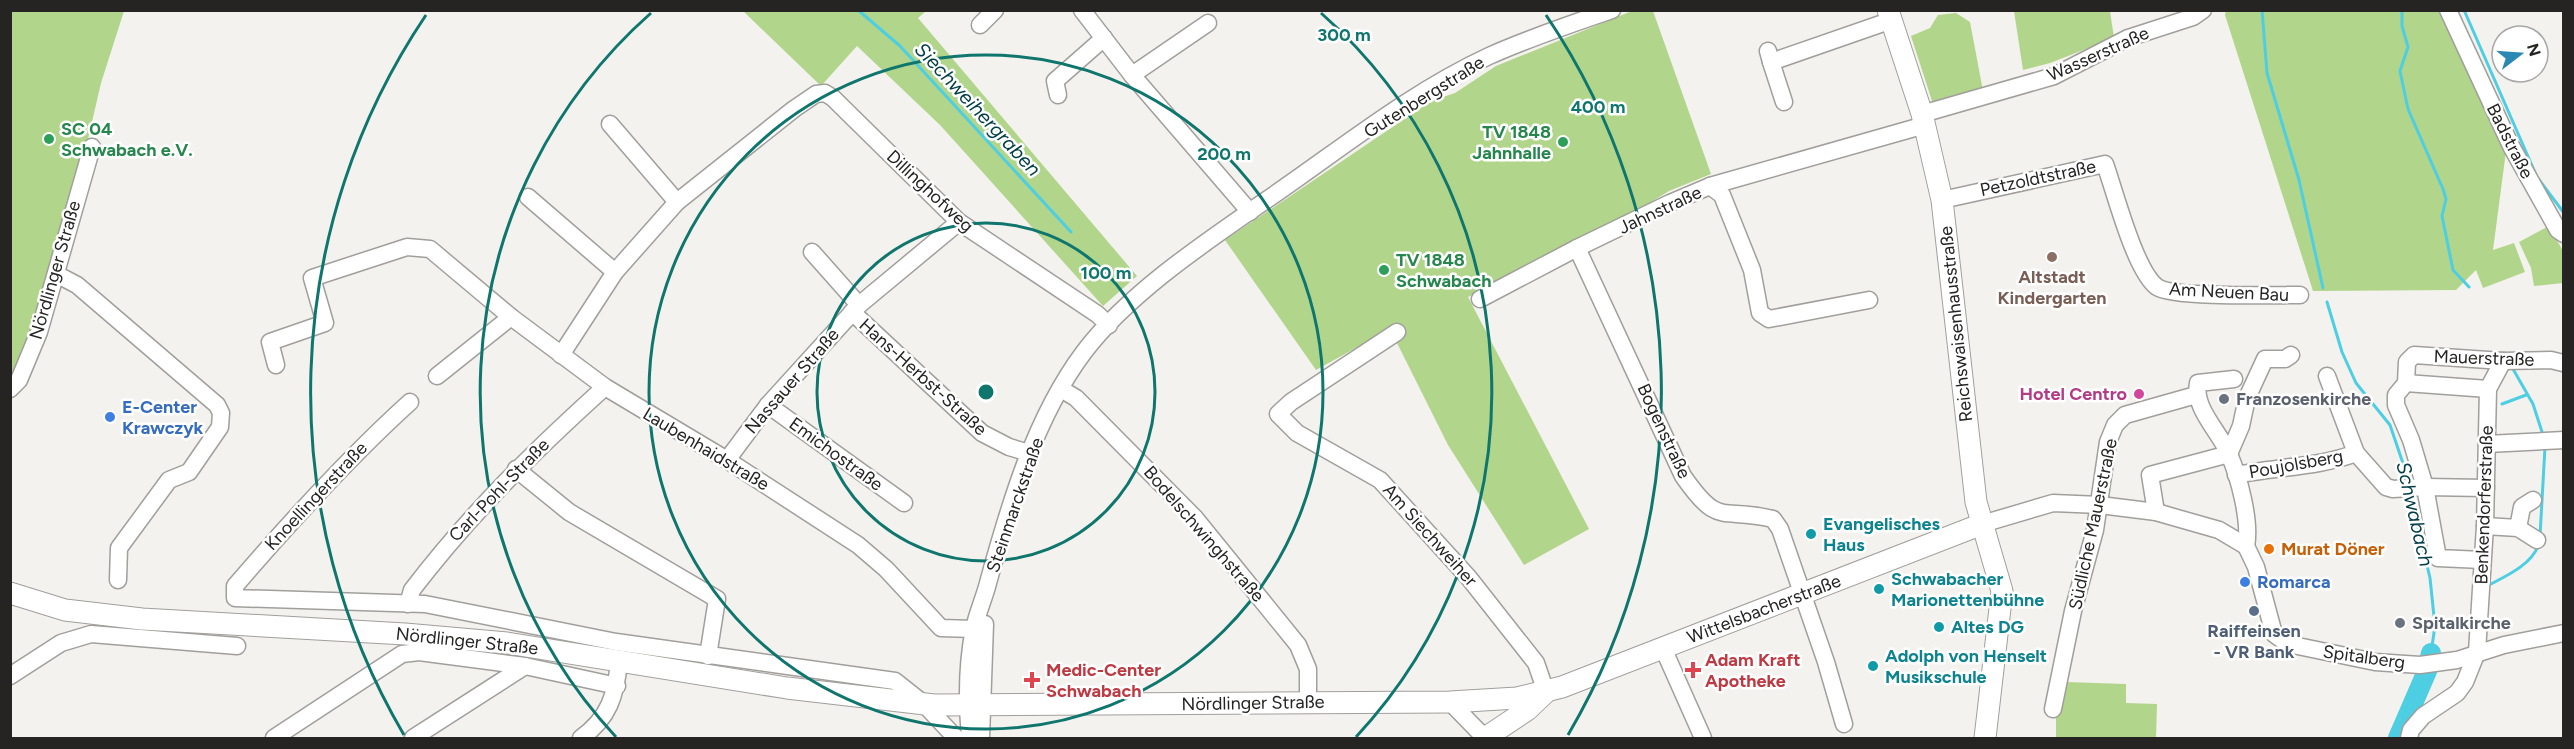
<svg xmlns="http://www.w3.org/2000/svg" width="2574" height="749" font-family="Figtree,sans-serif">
  <rect width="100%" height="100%" fill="#f4f2ee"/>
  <g fill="#b1d58a">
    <path d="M2226 10 2444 11 2506 151 2493 250 2514 243 2525 272 2483 288 2476 270 2456 290 2313 291 2225 15Z"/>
    <path d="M11 11H124L101 83 75 195 33 340 11 375Z"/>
    <path d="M743 11H926L918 18 1137 276 1103 306 940 125 857 46 821 86Z"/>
    <path d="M1632 11H1653L1711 174 1669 191 1616 224 1468 297 1589 529 1524 565 1448 445 1390 329 1316 370 1225 240 1431 101 1455 93 1496 66Z"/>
    <path d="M2014 11H2110L2114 38 2050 63 2023 70Z"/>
    <path d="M1956 13 1970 22 1983 91 1933 104 1911 36 1930 28 1938 15Z"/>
    <path d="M2549 226 2563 251V283L2534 286 2531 268 2519 242Z"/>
    <path d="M2066 682 2126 684V703L2157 704 2156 738H2056V717Z"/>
  </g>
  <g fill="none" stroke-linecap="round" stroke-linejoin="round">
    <g stroke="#4dcee2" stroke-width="3">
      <path d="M858 10 900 46 1071 232"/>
      <path d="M2262 10 2267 73 2299 180 2323 288"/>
      <path d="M2402 10V26L2408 47 2400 71 2408 109 2443 189 2446 199 2442 216 2453 270 2469 287"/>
      <path d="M2464 10 2537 177 2564 213"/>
      <path d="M2327 302 2342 352 2356 383 2390 425 2410 484"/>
      <path d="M2513 369 2533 404 2543 435"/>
      <path d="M2502 404 2526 395"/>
      <path d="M2410 493 2430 578 2435 626 2431 653"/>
      <path d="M2540 536 2545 447"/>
      <path d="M2489 585C2506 576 2531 565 2538 546"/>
    </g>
    <path stroke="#4dcee2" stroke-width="20" d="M2398 738 2427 671 2431 653"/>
    <defs>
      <g id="minor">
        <path d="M1082 10 1132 75 1250 212"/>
        <path d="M2448 10 2511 146 2558 230 2564 234"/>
        <path d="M980 25 995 10"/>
        <path d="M1768 51 1771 62 1892 20"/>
        <path d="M1771 62 1784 102"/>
        <path d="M1132 75 1208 23"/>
        <path d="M1058 95 1055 81 1104 38"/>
        <path d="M1922 114 2054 76 2128 38 2193 17 2203 10"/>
        <path d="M610 124 677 202"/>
        <path d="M1710 186 1722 195 1752 270 1760 313 1769 319 1869 300"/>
        <path d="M528 197 615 272"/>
        <path d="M1942 200 2105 164C2115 192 2135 271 2157 287 2172 298 2275 295 2300 295"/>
        <path d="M1577 248 1683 476C1720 529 1720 506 1773 519L1780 529 1826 662 1844 724"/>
        <path d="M812 252 859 305"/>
        <path d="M56 274 77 285 217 405 221 413 220 427 189 472 169 480 119 548 118 580"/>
        <path d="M1480 299 1577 248 1670 203 1710 186 1925 125"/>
        <path d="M852 312 982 433 1009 447 1029 453"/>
        <path d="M1397 332 1291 402 1278 414 1297 433 1380 480 1469 578 1536 663 1546 692"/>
        <path d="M561 355 615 272 677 202 794 109 816 94 825 93 833 98 959 222 1097 314 1109 325"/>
        <path d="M276 365 270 342 325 323 312 278 407 247 430 249 511 317 605 387 727 460 858 545 886 569 941 628 974 629"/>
        <path d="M437 376 511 317"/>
        <path d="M2327 376 2356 453 2386 487 2393 489 2425 487 2486 488"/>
        <path d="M2234 379 2198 383C2193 408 2219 431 2229 454 2239 477 2251 522 2246 546"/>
        <path d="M2406 383 2488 389"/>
        <path d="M10 389 19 380 39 332 92 147"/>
        <path d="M1061 389 1076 398 1195 518 1298 645 1308 669V703"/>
        <path d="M410 402C347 459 290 522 235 586V598L425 604 616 642 895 681 924 704 956 738"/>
        <path d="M768 405 904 503"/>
        <path d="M2487 444 2564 440"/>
        <path d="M2229 454 2241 426 2247 398 2265 359H2285L2291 355"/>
        <path d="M727 460 768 405 859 305 959 222"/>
        <path d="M516 469 569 512 717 599 708 656"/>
        <path d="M2236 475C2275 467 2320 467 2356 453"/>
        <path d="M2156 512 2150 475 2229 454"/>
        <path d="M1982 524 2053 503 2100 505 2156 512 2219 530 2246 546"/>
        <path d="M2485 526 2518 528 2537 540"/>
        <path d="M2518 528 2522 507 2533 500"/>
        <path d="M2246 546 2256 567 2274 634 2288 644 2375 662 2420 665 2457 660 2504 645 2564 633"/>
        <path d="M2482 560 2438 558 2425 487 2411 440 2396 405V395L2406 383 2407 362 2414 355 2503 361 2551 360 2563 363"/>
        <path d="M408 604 412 590C471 513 534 451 605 387"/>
        <path d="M1663 648 1703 738"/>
        <path d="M10 676 61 643 91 634 237 646"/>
        <path d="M1450 702 1485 738"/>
        <path d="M2053 709 2073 611 2095 530 2108 442 2115 425 2125 415 2196 395"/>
        <path d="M274 738 402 654 419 652 525 666 617 686"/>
        <path d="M413 738 525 666"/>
        <path d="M581 738C609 718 616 695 619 661"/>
        <path d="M970 738C967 704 967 663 974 629 977 613 984 599 988 583 1009 506 1035 417 1084 352 1128 294 1204 243 1265 201 1337 152 1409 93 1489 56 1529 38 1571 24 1612 10"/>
        <path d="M981 738 985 624"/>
        <path d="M2409 738 2411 730 2423 716 2457 693 2465 682 2477 652 2485 526 2488 389 2503 361"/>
      </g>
      <g id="major">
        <path d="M1888 10 1922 114 1942 200 1976 502 2002 591 1985 738"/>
        <path d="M10 593 65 610 142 619 405 634 507 643 787 688 934 705 1450 702 1517 698 1562 687 1982 524"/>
        <path d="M1485 738 1527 710 1545 693"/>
      </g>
    </defs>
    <use href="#minor" stroke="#a19f9c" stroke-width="19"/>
    <use href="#major" stroke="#a19f9c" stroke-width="23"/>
    <use href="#minor" stroke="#fff" stroke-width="16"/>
    <use href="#major" stroke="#fff" stroke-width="21"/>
  </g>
  <g fill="none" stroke="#0f766e" stroke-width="3">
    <circle cx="986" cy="392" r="169"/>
    <circle cx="986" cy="392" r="337"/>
    <path d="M616 737A506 506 0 0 1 651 13M1321 13A506 506 0 0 1 1356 737"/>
    <path d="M404 735A675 675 0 0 1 426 15M1546 15A675 675 0 0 1 1568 735"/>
  </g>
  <g fill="#2e9e5b" stroke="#fff" stroke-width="2">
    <circle cx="49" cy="139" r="6"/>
    <circle cx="1563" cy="142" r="6"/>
    <circle cx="1384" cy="270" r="6"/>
  </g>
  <circle fill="#8d6e63" stroke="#fff" stroke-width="2" cx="2052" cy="257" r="6"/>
  <circle fill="#d1479c" stroke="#fff" stroke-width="2" cx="2139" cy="394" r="6"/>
  <g fill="#6b7280" stroke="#fff" stroke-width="2">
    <circle cx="2224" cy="399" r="6"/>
    <circle cx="2400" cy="623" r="6"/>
  </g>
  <g fill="#3f7fe0" stroke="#fff" stroke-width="2">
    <circle cx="110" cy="417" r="6"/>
    <circle cx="2245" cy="582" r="6"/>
  </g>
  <g fill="#0f9aa8" stroke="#fff" stroke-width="2">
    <circle cx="1811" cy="534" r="6"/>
    <circle cx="1879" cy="589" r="6"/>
    <circle cx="1939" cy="627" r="6"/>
    <circle cx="1873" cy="666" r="6"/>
  </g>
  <circle fill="#e8710a" stroke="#fff" stroke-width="2" cx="2269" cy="549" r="6"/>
  <circle fill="#5c6f8a" stroke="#fff" stroke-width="2" cx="2254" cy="611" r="6"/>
  <g fill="#e0444e" stroke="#fff" stroke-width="2">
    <path d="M1690 661h6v6h6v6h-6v6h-6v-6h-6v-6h6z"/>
    <path d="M1029 671h6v6h6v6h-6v6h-6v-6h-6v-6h6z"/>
  </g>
  <g text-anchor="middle" stroke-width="5" stroke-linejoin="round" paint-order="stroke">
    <g font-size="18" fill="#252423" stroke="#fff">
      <text transform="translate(2098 54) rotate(-24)" y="6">Wasserstraße</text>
      <text transform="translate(1424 97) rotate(-32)" y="6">Gutenbergstraße</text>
      <text transform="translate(2510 141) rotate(63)" y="6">Badstraße</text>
      <text transform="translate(2038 178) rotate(-12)" y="6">Petzoldtstraße</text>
      <text transform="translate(930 191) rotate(43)" y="6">Dillinghofweg</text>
      <text transform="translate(1660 210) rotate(-25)" y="6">Jahnstraße</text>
      <text transform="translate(55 270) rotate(-74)" y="6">Nördlinger Straße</text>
      <text transform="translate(2229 292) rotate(3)" y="6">Am Neuen Bau</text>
      <text transform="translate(1956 324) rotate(-96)" y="6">Reichswaisenhausstraße</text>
      <text transform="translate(2484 358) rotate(2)" y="6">Mauerstraße</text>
      <text transform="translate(923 377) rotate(42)" y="6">Hans-Herbst-Straße</text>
      <text transform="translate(792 381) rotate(-49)" y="6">Nassauer Straße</text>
      <text transform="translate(1664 431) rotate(65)" y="6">Bogenstraße</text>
      <text transform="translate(706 449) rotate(31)" y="6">Laubenhaidstraße</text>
      <text transform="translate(836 454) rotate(36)" y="6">Emichostraße</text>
      <text transform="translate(2296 464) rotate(-10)" y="6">Poujolsberg</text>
      <text transform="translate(499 490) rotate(-46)" y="6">Carl-Pohl-Straße</text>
      <text transform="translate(316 496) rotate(-47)" y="6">Knoellingerstraße</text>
      <text transform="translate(1015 505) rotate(-71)" y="6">Steinmarckstraße</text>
      <text transform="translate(2484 505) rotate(-88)" y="6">Benkendorferstraße</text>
      <text transform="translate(2093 524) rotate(-78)" y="6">Südliche Mauerstraße</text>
      <text transform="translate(1204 534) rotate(49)" y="6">Bodelschwinghstraße</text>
      <text transform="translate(1430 535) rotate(48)" y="6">Am Siechweiher</text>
      <text transform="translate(1764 609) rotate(-21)" y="6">Wittelsbacherstraße</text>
      <text transform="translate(467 641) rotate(6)" y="6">Nördlinger Straße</text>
      <text transform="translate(2364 657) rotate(8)" y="6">Spitalberg</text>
      <text transform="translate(1253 703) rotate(-1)" y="6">Nördlinger Straße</text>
    </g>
    <g font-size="18" font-weight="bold" fill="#27864d" stroke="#fff" text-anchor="start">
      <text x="61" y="135">SC 04<tspan x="61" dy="21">Schwabach e.V.</tspan></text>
      <text x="1551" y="138" text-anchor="end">TV 1848<tspan x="1551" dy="21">Jahnhalle</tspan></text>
      <text x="1396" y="266">TV 1848<tspan x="1396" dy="21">Schwabach</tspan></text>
    </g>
    <g font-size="18" font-weight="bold" fill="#785e54" stroke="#fff">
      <text x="2052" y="283">Altstadt<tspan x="2052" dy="21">Kindergarten</tspan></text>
    </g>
    <g font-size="18" font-weight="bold" fill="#b23c85" stroke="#fff" text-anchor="end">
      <text x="2127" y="400">Hotel Centro</text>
    </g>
    <g font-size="18" font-weight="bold" fill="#5b616d" stroke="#fff" text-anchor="start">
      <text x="2236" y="405">Franzosenkirche</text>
      <text x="2412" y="629">Spitalkirche</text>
    </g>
    <g font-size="18" font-weight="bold" fill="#366cbe" stroke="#fff" text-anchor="start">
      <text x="122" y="413">E-Center<tspan x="122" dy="21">Krawczyk</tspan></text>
      <text x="2257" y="588">Romarca</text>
    </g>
    <g font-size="18" font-weight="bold" fill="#0d838f" stroke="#fff" text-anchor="start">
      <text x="1823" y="530">Evangelisches<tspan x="1823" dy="21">Haus</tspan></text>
      <text x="1891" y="585">Schwabacher<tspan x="1891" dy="21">Marionettenbühne</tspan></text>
      <text x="1951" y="633">Altes DG</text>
      <text x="1885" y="662">Adolph von Henselt<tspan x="1885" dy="21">Musikschule</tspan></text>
    </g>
    <g font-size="18" font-weight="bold" fill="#c56008" stroke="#fff" text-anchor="start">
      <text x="2281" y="555">Murat Döner</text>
    </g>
    <g font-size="18" font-weight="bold" fill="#4e5e75" stroke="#fff">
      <text x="2254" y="637">Raiffeinsen<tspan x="2254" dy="21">- VR Bank</tspan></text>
    </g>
    <g font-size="18" font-weight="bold" fill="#be3a42" stroke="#fff" text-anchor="start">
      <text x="1705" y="666">Adam Kraft<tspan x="1705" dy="21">Apotheke</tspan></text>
      <text x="1046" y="676">Medic-Center<tspan x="1046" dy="21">Schwabach</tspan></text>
    </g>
    <g font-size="20" font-style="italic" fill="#013e47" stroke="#fff">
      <text transform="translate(978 109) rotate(47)" y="7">Siechweihergraben</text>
      <text transform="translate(2415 514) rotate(77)" y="7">Schwabach</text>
    </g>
  </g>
  <circle cx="986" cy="392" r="9" fill="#0f766e" stroke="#fff" stroke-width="3"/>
  <g font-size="18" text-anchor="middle" font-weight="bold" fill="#0f766e" stroke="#fff" stroke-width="5" stroke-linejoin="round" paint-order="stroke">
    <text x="1344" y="41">300 m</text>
    <text x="1598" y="113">400 m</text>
    <text x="1224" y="160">200 m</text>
    <text x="1106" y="279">100 m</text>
  </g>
  <rect width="2574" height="749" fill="none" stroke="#252423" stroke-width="24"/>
  <g transform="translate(2520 54) rotate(73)"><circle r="28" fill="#ffffff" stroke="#a8a7a7" stroke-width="1.5"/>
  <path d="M0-4.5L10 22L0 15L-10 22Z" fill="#2989b4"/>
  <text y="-9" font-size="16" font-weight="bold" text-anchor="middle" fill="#252423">N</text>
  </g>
</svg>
